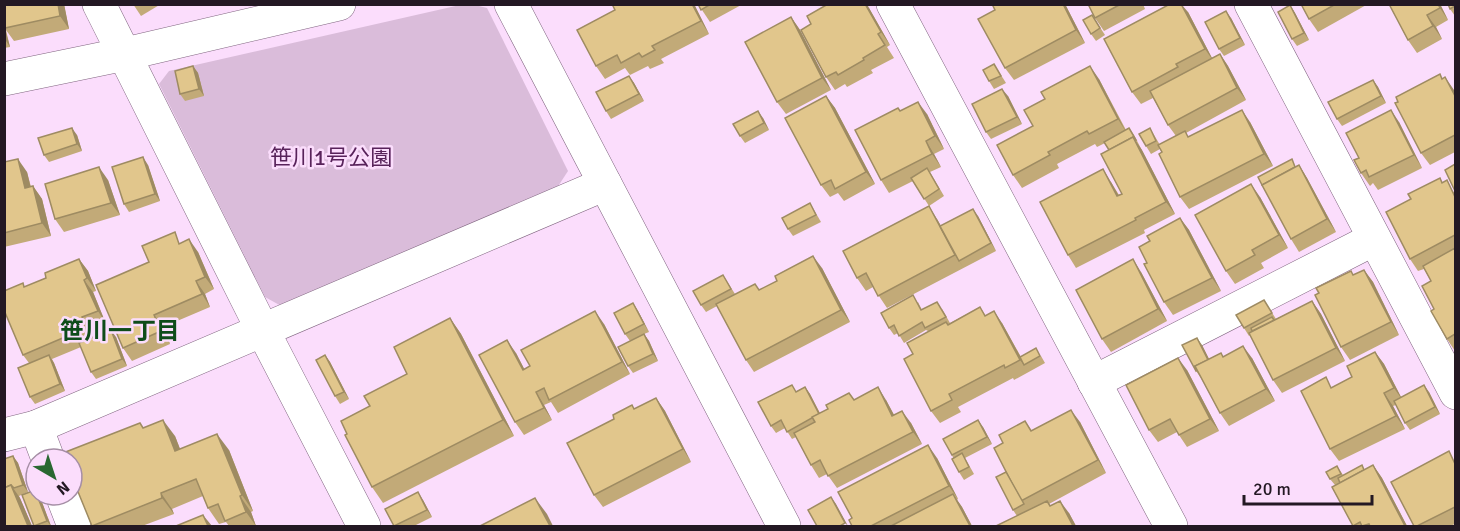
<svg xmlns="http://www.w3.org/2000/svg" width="1460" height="531" font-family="Signika,'Noto Sans JP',sans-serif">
  <rect width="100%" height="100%" fill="#fbddfc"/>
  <path fill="#dabcda" d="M460 5H475L487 8 568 171 555 191 283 307 265 297 159 84 169 71Z"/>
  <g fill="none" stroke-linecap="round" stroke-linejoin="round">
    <defs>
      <g id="minor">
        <path d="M99 4 263 331 364 526"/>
        <path d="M511 4 784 526"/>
        <path d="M893 4 1171 526"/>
        <path d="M1251 4 1456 393"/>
        <path d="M4 79 125 54 339 4"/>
        <path d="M1094 382 1374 239"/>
        <path d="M36 427 48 459"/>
        <path d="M4 435 36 427 605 184"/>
        <path d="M62 495 74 526"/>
      </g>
    </defs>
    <use href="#minor" stroke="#806680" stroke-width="34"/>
    <use href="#minor" stroke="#fff" stroke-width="33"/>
  </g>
  <g fill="#c2aa78">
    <path d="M4 4H64L69 29 14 41 6 30 10 47 4 48Z"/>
    <path d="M133 4H161L141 16Z"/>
    <path d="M612 4H694L709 34 661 59 664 63 650 69 648 66 630 75 625 68 605 79 596 66 615 10Z"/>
    <path d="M698 4H743L710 22Z"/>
    <path d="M1065 4 1085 43 1014 80 1005 68 995 10Z"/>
    <path d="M1088 4H1143L1145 9 1104 31 1095 18Z"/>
    <path d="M1301 4H1368L1318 32 1309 19Z"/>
    <path d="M1389 4H1440L1448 20 1436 27 1442 39 1417 53 1408 40Z"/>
    <path d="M1455 4V16L1450 9Z"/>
    <path d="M1290 5 1295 13 1309 40 1297 46 1292 39Z"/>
    <path d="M869 8 890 45 887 47 894 58 871 70 873 73 847 87 845 84 835 90 826 77Z"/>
    <path d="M1188 12 1212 58 1220 54 1228 66 1246 100 1186 133 1188 137 1250 122 1273 166 1189 209 1180 197 1160 149 1151 154 1146 146 1150 128 1160 145 1176 136 1168 125 1153 98 1141 104 1132 92Z"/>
    <path d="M1092 15 1105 35 1096 41 1091 34Z"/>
    <path d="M791 17 800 30 831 90 786 114 777 102Z"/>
    <path d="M1231 18 1245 45 1224 56 1219 49Z"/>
    <path d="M994 64 1006 83 994 89 989 81Z"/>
    <path d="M193 66 198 73 204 96 185 101 180 94Z"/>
    <path d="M629 76 634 83 644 101 611 119 606 111Z"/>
    <path d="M1099 79 1126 130 1129 128 1134 135 1175 214 1144 230 1145 233 1076 268 1068 255 1111 182 1119 195 1122 194 1109 150 1105 143 1097 147 1095 144 1057 164 1059 168 1022 188 1013 175 1033 126Z"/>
    <path d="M1443 79 1455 92V152L1430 165 1421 153Z"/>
    <path d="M1373 80 1378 87 1386 103 1342 126 1337 119Z"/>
    <path d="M826 96 835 108 875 184 844 201 838 193 830 197 821 185Z"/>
    <path d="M1008 96 1022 124 991 139 986 132Z"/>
    <path d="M900 111 927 114 944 149 934 154 941 167 930 172 944 196 929 206 913 181 889 193 881 180Z"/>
    <path d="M763 118 769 130 745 143 740 136Z"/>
    <path d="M1399 122 1422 168 1378 190 1373 183 1370 186 1361 173 1359 158Z"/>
    <path d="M77 135 82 151 49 162 44 155Z"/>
    <path d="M4 162 27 172 31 187 33 186 42 199 51 236 4 247Z"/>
    <path d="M148 165 160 201 129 212 124 204Z"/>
    <path d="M1299 165 1307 178 1336 232 1299 252 1291 239 1296 166Z"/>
    <path d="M1440 178 1443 183 1455 193V351L1447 339 1434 309 1431 281 1424 269 1418 271 1410 259 1411 199Z"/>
    <path d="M108 180 120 215 64 232 55 219Z"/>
    <path d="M1260 197 1288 248 1261 263 1264 268 1235 284 1226 271Z"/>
    <path d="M810 203 821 222 793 236 788 229Z"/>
    <path d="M978 216 996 251 887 308 873 287 866 291 857 278 937 219 941 226Z"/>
    <path d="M1180 218 1189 230 1221 291 1173 315 1164 302 1147 263 1150 241Z"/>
    <path d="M182 243 198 252 214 289 205 294 210 307 163 327 170 344 132 361 123 348 149 262Z"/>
    <path d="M79 259 88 271 96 291 93 292 106 324 91 330 93 337H116L127 366 96 379 91 372 81 347 52 359 54 363 65 391 35 404 30 397 29 363 23 355 25 287 46 278Z"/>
    <path d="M822 268 850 322 754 372 746 360 717 306 706 312 701 305 723 275 735 294 759 290 777 281Z"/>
    <path d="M1364 270 1373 282 1399 335 1350 360 1341 347 1354 275Z"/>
    <path d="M1141 272 1167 321 1111 352 1102 339Z"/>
    <path d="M1264 300 1276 319 1312 301 1321 314 1345 361 1282 393 1273 380 1250 335 1249 336 1244 328Z"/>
    <path d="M918 302 922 310 942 309 950 323 980 307 986 316 1002 323 1021 357 1041 356 1045 363 1014 380 1013 378 958 407 961 412 940 423 931 411 913 354 928 331 926 330 904 343 898 333 894 335 889 328Z"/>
    <path d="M633 303 638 311 649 332 644 334 649 341 658 361 633 373 628 366 630 341 625 334Z"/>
    <path d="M450 318 461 334 514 436 383 503 372 487 407 374Z"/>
    <path d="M604 324 630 374 558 413 551 402 544 405 552 420 524 435 515 422 516 353 524 369Z"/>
    <path d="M1202 345 1209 359 1223 357 1252 358 1275 401 1229 426 1220 413 1201 378 1196 371Z"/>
    <path d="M1375 352 1384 364 1401 397 1429 392 1440 414 1410 430 1405 423 1396 405 1393 406 1405 429 1339 461 1330 449 1333 387 1352 377Z"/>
    <path d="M325 355 330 362 349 399 340 404 335 396Z"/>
    <path d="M1187 370 1219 431 1187 447 1177 432 1158 442 1149 430Z"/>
    <path d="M805 387 810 394 820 413 828 409 849 393 854 400H886L894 415 911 423 922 444 837 488 827 474 819 478 811 465 796 437 792 439 785 428 776 433 771 426 797 391Z"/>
    <path d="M656 398 665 411 691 462 603 507 594 495 614 419 632 405 634 409Z"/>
    <path d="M1025 421 1032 431 1080 422 1106 473 1049 504 1050 506 1069 513 1076 526H996L1017 516 1013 510 1003 443Z"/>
    <path d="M983 427 992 444 965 458 974 474 964 480 959 472 952 455Z"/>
    <path d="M144 428 175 436 180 449 229 450 253 511 251 512 256 526H229L226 522 219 524 208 508 203 496 172 509 174 514 142 526H92L72 477Z"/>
    <path d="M13 456 18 463 28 492 19 496 32 526H4Z"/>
    <path d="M937 458 958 499 957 500 962 507 972 526H852Z"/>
    <path d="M1455 461V524L1450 526H1414Z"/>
    <path d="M1373 465 1382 478 1407 526H1353L1332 487 1335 485 1330 479 1337 466 1343 475 1365 470Z"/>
    <path d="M22 495 40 497 51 526H35Z"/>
    <path d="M423 500 432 517 414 526H394Z"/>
  </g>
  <g fill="#9e8b62">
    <path d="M58 4H64L69 29 60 16Z"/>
    <path d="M692 4H694L709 34 701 21Z"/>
    <path d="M865 4H867L869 8 890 45 881 32Z"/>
    <path d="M1063 4H1065L1085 43 1076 30Z"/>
    <path d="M1181 4 1188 12 1214 62 1205 49Z"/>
    <path d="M1438 4H1440L1448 20 1440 8Z"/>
    <path d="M1290 5 1295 13 1309 40 1304 33Z"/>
    <path d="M1226 11 1231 18 1245 45 1240 38Z"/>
    <path d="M1427 15 1436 27 1442 39 1433 26Z"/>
    <path d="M791 17 800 30 831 90 822 78Z"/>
    <path d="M4 25 10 47 4 38Z"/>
    <path d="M1220 54 1228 66 1246 100 1237 88Z"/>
    <path d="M193 66 198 73 204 96 199 89Z"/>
    <path d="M1090 66 1099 79 1126 132 1118 119Z"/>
    <path d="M629 76 634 83 644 101 639 94Z"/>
    <path d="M1445 77 1454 90 1455 92V96Z"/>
    <path d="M1373 80 1378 87 1386 103 1381 96Z"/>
    <path d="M1002 89 1008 96 1022 124 1017 117Z"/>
    <path d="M826 96 835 108 875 184 866 172Z"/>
    <path d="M918 102 927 114 944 149 935 136Z"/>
    <path d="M1242 110 1250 122 1273 166 1264 154Z"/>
    <path d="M1391 110 1399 122 1422 168 1414 155Z"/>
    <path d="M758 111 763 118 769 130 764 123Z"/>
    <path d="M72 128 77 135 82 151 77 144Z"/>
    <path d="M1133 137 1142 150 1175 214 1166 202Z"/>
    <path d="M926 141 934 154 941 167 932 154Z"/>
    <path d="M143 157 148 165 160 201 155 194Z"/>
    <path d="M18 159 27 172 34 201 25 188Z"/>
    <path d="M1299 165 1307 178 1336 232 1327 219Z"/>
    <path d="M99 167 108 180 120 215 111 203Z"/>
    <path d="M1103 169 1111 182 1126 209 1117 196Z"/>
    <path d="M1251 184 1260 197 1288 248 1279 235Z"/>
    <path d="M33 186 42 199 51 236 42 223Z"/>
    <path d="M929 206 937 219 960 260 959 261 964 268 955 255Z"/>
    <path d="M973 209 978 216 996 251 991 243Z"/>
    <path d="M1180 218 1189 230 1221 291 1212 278Z"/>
    <path d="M189 239 198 252 214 289 205 277Z"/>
    <path d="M813 256 822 268 850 322 841 310Z"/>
    <path d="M79 259 88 271 96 291 87 278Z"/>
    <path d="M1133 259 1141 272 1167 321 1158 309Z"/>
    <path d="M1364 270 1373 282 1399 335 1391 322Z"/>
    <path d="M84 280 93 292 106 324 98 311Z"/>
    <path d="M196 281 205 294 210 307 202 294Z"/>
    <path d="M1312 301 1321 314 1345 361 1336 348Z"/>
    <path d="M633 303 638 311 649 332 644 324Z"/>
    <path d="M595 311 604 324 630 374 622 362Z"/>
    <path d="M994 311 1002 323 1025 365H1024L1020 360Z"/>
    <path d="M154 315 163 327 170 344 161 331Z"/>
    <path d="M82 317 91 330 95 341 86 328Z"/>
    <path d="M450 318 461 334 514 436 503 420Z"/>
    <path d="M111 330 116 337 127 366 122 359Z"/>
    <path d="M644 334 649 341 658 361 653 354Z"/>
    <path d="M1197 338 1202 345 1215 371 1210 363Z"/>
    <path d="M507 340 516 353 531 382 523 370Z"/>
    <path d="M1243 346 1252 358 1275 401 1266 389Z"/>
    <path d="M1375 352 1384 364 1403 401 1394 388Z"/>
    <path d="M49 355 54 363 65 391 60 384Z"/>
    <path d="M325 355 330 362 349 399 344 392Z"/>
    <path d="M1178 358 1187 370 1219 431 1210 419Z"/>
    <path d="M1424 385 1429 392 1440 414 1435 407Z"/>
    <path d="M805 387 810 394 824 422 819 415Z"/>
    <path d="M878 387 886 400 901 428 892 416Z"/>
    <path d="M536 392 544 405 552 420 544 408Z"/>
    <path d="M1384 393 1393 406 1405 429 1396 416Z"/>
    <path d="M656 398 665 411 691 462 683 449Z"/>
    <path d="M1071 410 1080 422 1106 473 1098 460Z"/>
    <path d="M902 411 911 423 922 444 913 432Z"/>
    <path d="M163 420 175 436 187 467 175 451Z"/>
    <path d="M978 420 983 427 992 444 987 437Z"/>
    <path d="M217 434 229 450 253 511 242 495Z"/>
    <path d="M928 445 937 458 958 499 949 486Z"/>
    <path d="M13 456 18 463 28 492 23 485Z"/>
    <path d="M1373 465 1382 478 1407 526H1405Z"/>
    <path d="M11 485 20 498 32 526H28Z"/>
    <path d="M418 492 423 500 432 517 427 510Z"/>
    <path d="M161 493 172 509 174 514 162 498Z"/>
    <path d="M953 494 962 507 972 526H970Z"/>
    <path d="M37 495H38L40 497 51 526 47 521Z"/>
    <path d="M240 496 251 512 256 526 246 512Z"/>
    <path d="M831 497 836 504 848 526 845 523Z"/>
    <path d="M535 498 547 514 553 526H550Z"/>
    <path d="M1060 501 1069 513 1076 526H1073Z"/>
    <path d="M203 515 212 526H208Z"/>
  </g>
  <g fill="#e1c68c" stroke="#9e8b62" stroke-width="1.5">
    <path d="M4 4H58L60 16 5 28Z"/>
    <path d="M612 4H692L701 21 652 46 655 50 642 57 639 53 621 63 617 55 596 66 577 30 615 10Z"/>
    <path d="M698 4H711L701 10Z"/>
    <path d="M828 4H865L881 32 878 34 885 45 863 58 864 60 838 75 836 72 826 77 801 30 811 24 807 16Z"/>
    <path d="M992 4H1063L1076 30 1005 68 978 19 995 10Z"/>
    <path d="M1088 4H1121L1095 18Z"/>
    <path d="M1170 4H1181L1205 49 1176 64 1178 67 1132 92 1104 39Z"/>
    <path d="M1301 4H1336L1309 19Z"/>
    <path d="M1389 4H1438L1440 8 1427 15 1433 26 1408 40Z"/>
    <path d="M1448 4H1455V6L1450 9Z"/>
    <path d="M1290 5 1304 33 1292 39 1278 12Z"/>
    <path d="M1226 11 1240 38 1219 49 1205 22Z"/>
    <path d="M1092 15 1100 28 1091 34 1083 20Z"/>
    <path d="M791 17 822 78 777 102 745 42Z"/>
    <path d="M1220 54 1237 88 1168 125 1150 91Z"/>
    <path d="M994 64 1001 76 989 81 983 70Z"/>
    <path d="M193 66 199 89 180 94 175 71Z"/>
    <path d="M1090 66 1118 119 1089 134 1087 131 1048 152 1050 155 1013 175 997 145 1033 126 1024 110 1045 99 1041 92Z"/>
    <path d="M1440 74 1442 79 1445 77 1455 96V135L1421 153 1395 103 1398 102 1396 97Z"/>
    <path d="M629 76 639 94 606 111 596 92Z"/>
    <path d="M1373 80 1381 96 1337 119 1328 102Z"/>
    <path d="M1002 89 1017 117 986 132 972 104Z"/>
    <path d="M826 96 866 172 835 189 831 180 821 185 785 118Z"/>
    <path d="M918 102 935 136 926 141 932 154 881 180 855 130 898 108 900 111Z"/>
    <path d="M1242 110 1264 154 1180 197 1159 154 1162 152 1158 145 1185 131 1188 137Z"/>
    <path d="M1391 110 1414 155 1369 177 1366 170 1361 173 1354 160 1359 158 1346 133Z"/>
    <path d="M758 111 764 123 740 136 733 124Z"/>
    <path d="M72 128 77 144 44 155 38 138Z"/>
    <path d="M1129 128 1136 140H1135L1133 137 1109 150 1104 142Z"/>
    <path d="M1150 128 1156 141 1146 146 1139 134Z"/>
    <path d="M1133 137 1166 202 1135 218 1136 220 1068 255 1040 202 1103 169 1117 196 1122 194 1101 154Z"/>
    <path d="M143 157 155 194 124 204 112 167Z"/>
    <path d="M18 159 25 188 33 186 42 223 4 233V162Z"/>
    <path d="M1292 159 1295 167 1262 185 1258 177Z"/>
    <path d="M1455 164V191L1445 170Z"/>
    <path d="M1299 165 1327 219 1291 239 1262 185Z"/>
    <path d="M99 167 111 203 55 219 45 184Z"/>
    <path d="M927 168 939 189 924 199 911 178Z"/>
    <path d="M1440 178 1442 183 1447 180 1455 197V235L1410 259 1386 212 1411 199 1408 194Z"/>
    <path d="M1251 184 1279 235 1252 250 1255 255 1226 271 1195 215Z"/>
    <path d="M810 203 816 215 788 229 782 218Z"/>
    <path d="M929 206 955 255 878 296 866 273 857 278 843 251Z"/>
    <path d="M973 209 991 243 959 261 940 226Z"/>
    <path d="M1180 218 1212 278 1164 302 1144 264 1147 263 1139 247 1150 241 1147 236Z"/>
    <path d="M175 232 179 244 189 239 205 277 196 281 202 294 154 315 161 331 123 348 96 285 149 262 142 246Z"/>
    <path d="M1455 248V334L1447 339 1431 311 1434 309 1422 286 1431 281 1423 266Z"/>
    <path d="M813 256 841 310 746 360 716 304 755 284 759 290 777 281 775 276Z"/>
    <path d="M79 259 87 278 84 280 98 311 82 317 86 328 23 355 4 310V291L23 283 24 287 46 278 45 273Z"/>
    <path d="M1133 259 1158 309 1102 339 1076 290Z"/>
    <path d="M1364 270 1391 322 1341 347 1315 295 1319 293 1316 288 1351 271 1353 275Z"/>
    <path d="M723 275 731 289 701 305 693 291Z"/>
    <path d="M913 295 921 310 937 302 946 317 925 328 922 322 899 336 894 325 889 328 881 313Z"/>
    <path d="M1264 300 1272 313 1244 328 1236 315Z"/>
    <path d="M1312 301 1336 348 1273 380 1249 333Z"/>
    <path d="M633 303 644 324 625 334 614 313Z"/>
    <path d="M980 307 985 316 994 311 1020 360 1005 368 1004 365 949 394 952 400 931 411 904 359 913 354 907 343 946 322 948 325Z"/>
    <path d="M595 311 622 362 549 400 544 388 536 392 544 408 515 422 479 355 507 340 523 370 530 366 521 350Z"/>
    <path d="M1272 317 1274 320 1252 331 1251 328Z"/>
    <path d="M450 318 503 420 372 487 345 435 347 434 341 421 370 406 364 396 407 374 394 347Z"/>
    <path d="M111 330 122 359 91 372 79 343Z"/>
    <path d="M644 334 653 354 628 366 618 347Z"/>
    <path d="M1197 338 1208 360 1195 366 1197 370 1196 371 1182 345Z"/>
    <path d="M1243 346 1266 389 1220 413 1195 366 1221 353 1223 357Z"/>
    <path d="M1036 348 1040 356 1024 365 1020 357Z"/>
    <path d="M1375 352 1394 388 1384 393 1396 416 1330 449 1301 391 1326 377 1331 388 1352 377 1347 366Z"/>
    <path d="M49 355 60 384 30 397 18 368Z"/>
    <path d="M325 355 344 392 335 396 316 360Z"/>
    <path d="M1178 358 1210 419 1179 435 1170 419 1149 430 1126 385Z"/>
    <path d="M792 385 796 392 805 387 819 414 787 432 781 420 771 426 758 402Z"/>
    <path d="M1424 385 1435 407 1405 423 1394 401Z"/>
    <path d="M878 387 892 416 902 411 913 432 828 476 820 460 811 465 794 433 815 422 812 417 828 409 826 405 849 393 854 400Z"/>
    <path d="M656 398 683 449 594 495 567 443 614 419 613 415 632 405 634 409Z"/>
    <path d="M1071 410 1098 460 1021 501 994 448 1003 443 999 435 1025 421 1031 431Z"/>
    <path d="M163 420 175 451 217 434 242 495 240 496 246 512 225 521 218 504 208 508 196 479 161 493 162 498 92 526 72 477V459H65L63 453 140 423 143 428Z"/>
    <path d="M978 420 987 437 952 455 943 439Z"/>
    <path d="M928 445 949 486 871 526H852L849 520 852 518 838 492Z"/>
    <path d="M1449 451 1455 464V507L1417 526H1414L1391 482Z"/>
    <path d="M962 453 969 467 959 472 952 459Z"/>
    <path d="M13 456 23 485 14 488 11 485 4 488V459Z"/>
    <path d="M1362 465 1364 470 1340 483 1338 478Z"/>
    <path d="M1373 465 1405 526H1370L1369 524 1362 526 1360 522 1353 526 1332 487Z"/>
    <path d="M1337 466 1341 474 1330 479 1326 472Z"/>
    <path d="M1006 472 1024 504 1013 510 996 477Z"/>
    <path d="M11 485 28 526H4V488Z"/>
    <path d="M35 490 47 521 34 526 22 495Z"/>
    <path d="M418 492 427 510 394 526 385 509Z"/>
    <path d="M953 494 970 526H891Z"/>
    <path d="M831 497 845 523 840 526H817L808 510Z"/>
    <path d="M535 498 550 526H480Z"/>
    <path d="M1047 501 1050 506 1060 501 1073 526H996Z"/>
    <path d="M203 515 208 526H176Z"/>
  </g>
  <g text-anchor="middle" stroke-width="5" stroke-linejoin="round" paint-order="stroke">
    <g font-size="22" fill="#58225a" stroke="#fbddfc">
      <text x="331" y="165">笹川1号公園</text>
    </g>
    <g font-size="24" font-weight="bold" fill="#0f4c1a" stroke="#fbddfc">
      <text x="120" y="339">笹川一丁目</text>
    </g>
  </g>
  <rect width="1460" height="531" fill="none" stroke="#231823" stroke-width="12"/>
  <g transform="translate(54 477) rotate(141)"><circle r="28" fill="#fbddfc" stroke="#a58ea5" stroke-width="1.5"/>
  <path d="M0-4.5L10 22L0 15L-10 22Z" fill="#296831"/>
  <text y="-9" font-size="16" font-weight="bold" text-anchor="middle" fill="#231823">N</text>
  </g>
  <path d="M1244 495v9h128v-9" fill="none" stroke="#231823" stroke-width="3"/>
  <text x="1253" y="495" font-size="18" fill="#231823" stroke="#fbddfc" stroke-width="4.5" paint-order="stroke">20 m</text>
</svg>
